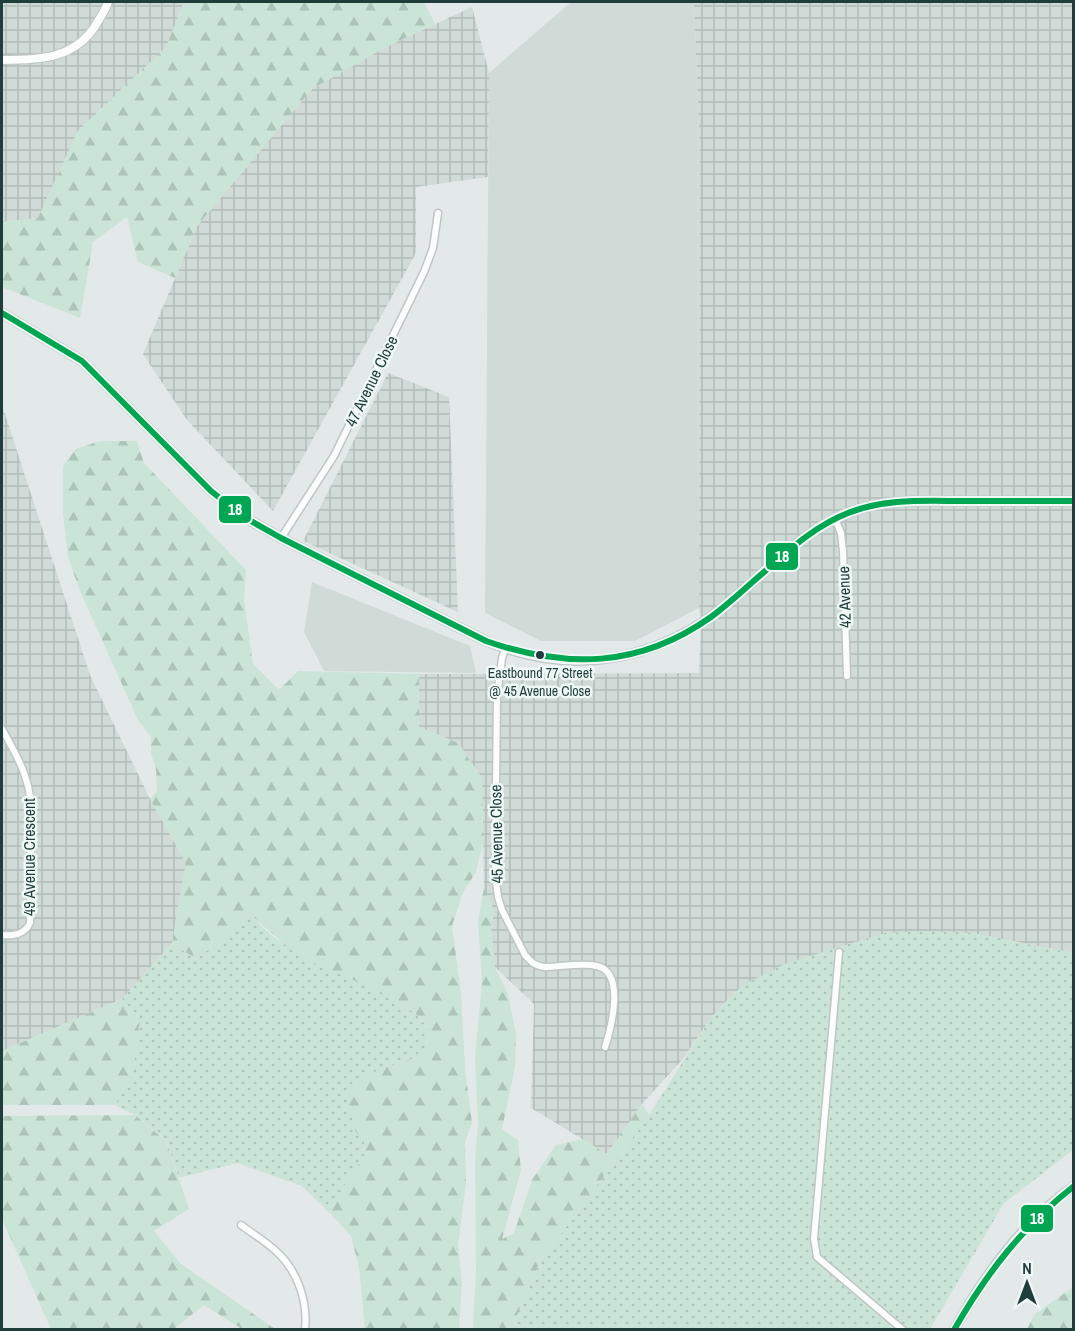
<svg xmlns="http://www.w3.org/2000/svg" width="1075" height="1331" font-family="'Archivo Narrow',sans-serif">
  <defs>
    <pattern id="industrial-grid" width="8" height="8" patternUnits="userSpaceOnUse" patternTransform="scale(1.5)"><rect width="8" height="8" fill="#d0dbd8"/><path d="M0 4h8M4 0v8" fill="none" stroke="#b2bdba"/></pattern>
    <pattern id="grass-dots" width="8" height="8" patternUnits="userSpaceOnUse" patternTransform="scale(1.5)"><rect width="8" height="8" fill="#cae4d7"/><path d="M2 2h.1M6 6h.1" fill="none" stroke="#adc5b9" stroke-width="1.8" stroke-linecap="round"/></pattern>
    <pattern id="forest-firs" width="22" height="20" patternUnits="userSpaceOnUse" patternTransform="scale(1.5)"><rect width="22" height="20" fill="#cae4d7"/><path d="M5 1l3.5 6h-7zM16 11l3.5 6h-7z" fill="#adc5b9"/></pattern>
  </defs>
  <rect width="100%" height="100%" fill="#e3e9e8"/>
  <g fill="#d0dbd8">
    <path d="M571 2H694L700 153 699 608 635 641H541L485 613 489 73Z"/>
    <path d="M312 582 470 646 476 673 324 671 304 632Z"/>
  </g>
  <g fill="url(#industrial-grid)">
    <path d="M2 2H184L166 47 78 131 38 218 2 222Z"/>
    <path d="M694 2H1073V953L972 933H952L747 983 733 994 710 1019 683 1059 642 1104 607 1154 531 1108 534 1004 495 967 491 929 494 911 484 887 482 778 458 743 419 727V674L699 673 701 623 699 608 700 153Z"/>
    <path d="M472 7 489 73 488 177 416 187V253L273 511 187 420 143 354 197 226 312 89 384 48Z"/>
    <path d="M388 373 449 397 458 612 303 541Z"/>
    <path d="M2 405 90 675 150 799 186 863 172 943 122 999 2 1051Z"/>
  </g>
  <g fill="url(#grass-dots)">
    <path d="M248 912C257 920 265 931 275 938 313 964 407 992 429 1030L423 1056 385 1067 364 1140 365 1155 350 1175 330 1213 302 1186 237 1163 179 1178 166 1140 135 1115 115 1105 133 1071 140 1020 122 999 172 943 196 959 231 933Z"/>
    <path d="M925 931 972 933 1073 953V1150L1004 1203 930 1329 514 1330 515 1320 541 1259 574 1217 649 1115 710 1019 733 994 747 983 787 963 885 933Z"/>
  </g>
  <g fill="url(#forest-firs)">
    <path d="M184 2H424L435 24 384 48 312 89 197 226 175 278 138 262 127 217 93 242 80 318 2 287V222L38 218 78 131 166 47Z"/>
    <path d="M100 441H137L144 463 246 570 244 599 253 664 279 690 298 671 419 674V727L458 743 482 778 483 843 476 872 463 892 452 926 461 993 465 1068 472 1123 465 1142 466 1182 458 1246 462 1283 459 1329H365L359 1267 351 1236 330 1213 350 1175 365 1155 364 1140 356 1132 348 1104 353 1082 385 1067 423 1056 429 1030C409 995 344 979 310 961 287 948 268 930 248 912L231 933 196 959 172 943 186 863 150 799 157 791 156 769 151 753V737L138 720 80 591 68 557 63 514V466L76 449Z"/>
    <path d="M484 887 494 911 491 929 495 967 508 994 516 1033 515 1067 502 1129 518 1140 521 1170 502 1239 514 1233 532 1180 556 1145 582 1139 607 1154 642 1104 649 1115 574 1217 541 1259 515 1320 514 1329H473L476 1270 475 1161 478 1124 475 1057 482 982 478 922Z"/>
    <path d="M122 999 140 1020 133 1071 115 1105H2V1051Z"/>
    <path d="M135 1115 166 1141 189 1209 154 1231 181 1264 275 1329H242L204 1305 174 1329H51L2 1219V1116Z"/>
    <path d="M1073 1287V1329H1027L1035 1314Z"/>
  </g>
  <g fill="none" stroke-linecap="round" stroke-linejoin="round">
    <defs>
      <g id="minor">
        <path d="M835 519 841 533 843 551 847 676"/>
        <path d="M281 538 334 456 424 272 433 248 438 213"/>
        <path d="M505 649 502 658 497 696 495 875 498 897 502 910 525 955C531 962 535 966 545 967 561 967 581 962 597 966 626 973 611 1028 605 1047"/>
        <path d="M2 729C16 754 29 776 31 805L30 923C24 935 13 936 2 935"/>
        <path d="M839 952 815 1227 814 1239 817 1257 903 1330"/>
        <path d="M241 1225C253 1234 267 1242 278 1253 298 1272 308 1302 305 1330"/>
      </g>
      <path id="tertiary" d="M2 60C40 60 76 59 97 23 101 16 106 9 108 2"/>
      <g id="secondary">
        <path d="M2 313 82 361 211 491 244 517 281 538 486 641C561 672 635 666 703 622 722 610 739 593 756 579 784 554 812 527 848 513 885 498 925 501 964 501 1001 501 1037 501 1074 501"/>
        <path d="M954 1330C985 1275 1022 1223 1074 1186"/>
      </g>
    </defs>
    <use href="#minor" stroke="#c0c6c5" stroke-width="9"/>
    <use href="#tertiary" stroke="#c0c6c5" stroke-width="10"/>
    <use href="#secondary" stroke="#bec7c5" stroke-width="11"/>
    <use href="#minor" stroke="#fbfcfc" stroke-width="6"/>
    <use href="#tertiary" stroke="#fbfcfc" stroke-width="8"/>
    <use href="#secondary" stroke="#fbfcfc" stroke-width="8"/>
    <defs>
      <g id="bus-1">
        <path d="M2 313 82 361 211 491 244 517 281 538 486 641C566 669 639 668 711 617 727 605 741 592 756 579 785 554 812 527 848 513 885 498 925 501 964 501 1001 501 1037 501 1074 501"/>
        <path d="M954 1330C986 1274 1023 1226 1074 1186"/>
      </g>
    </defs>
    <use href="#bus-1" stroke="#f0f8f6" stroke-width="10"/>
    <use href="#bus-1" stroke="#00a651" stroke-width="6"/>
  </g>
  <circle fill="#1f3e3b" stroke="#f0f8f6" stroke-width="2" cx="540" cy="655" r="5"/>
  <g text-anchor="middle" stroke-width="5" stroke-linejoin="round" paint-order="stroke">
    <g font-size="14" fill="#1f3e3b" stroke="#f0f8f6">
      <text x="540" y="678">Eastbound 77 Street<tspan x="540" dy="18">@ 45 Avenue Close</tspan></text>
    </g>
    <g font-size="16" fill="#1f3e3b" stroke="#f0f8f6">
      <text transform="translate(371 381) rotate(-64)" y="6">47 Avenue Close</text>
      <text transform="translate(844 597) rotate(-92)" y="6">42 Avenue</text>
      <text transform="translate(496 834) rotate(-91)" y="6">45 Avenue Close</text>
      <text transform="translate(29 857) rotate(-90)" y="6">49 Avenue Crescent</text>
    </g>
  </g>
  <g stroke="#f0f8f6" stroke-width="2">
    <rect x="218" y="495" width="34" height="29" rx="6" fill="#00a651"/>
    <rect x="765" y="542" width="34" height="29" rx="6" fill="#00a651"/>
    <rect x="1020" y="1204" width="34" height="29" rx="6" fill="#00a651"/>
  </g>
  <g font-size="16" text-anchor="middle" font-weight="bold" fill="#fff">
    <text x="235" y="515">18</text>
    <text x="782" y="562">18</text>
    <text x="1037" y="1224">18</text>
  </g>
  <rect width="1075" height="1331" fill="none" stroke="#1f3e3b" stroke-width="6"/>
  <g transform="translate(1027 1283)" stroke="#f0f8f6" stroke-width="4.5" paint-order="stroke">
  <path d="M0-4.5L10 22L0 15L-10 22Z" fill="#1f3e3b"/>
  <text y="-9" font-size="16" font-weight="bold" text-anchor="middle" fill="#1f3e3b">N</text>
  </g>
</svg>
